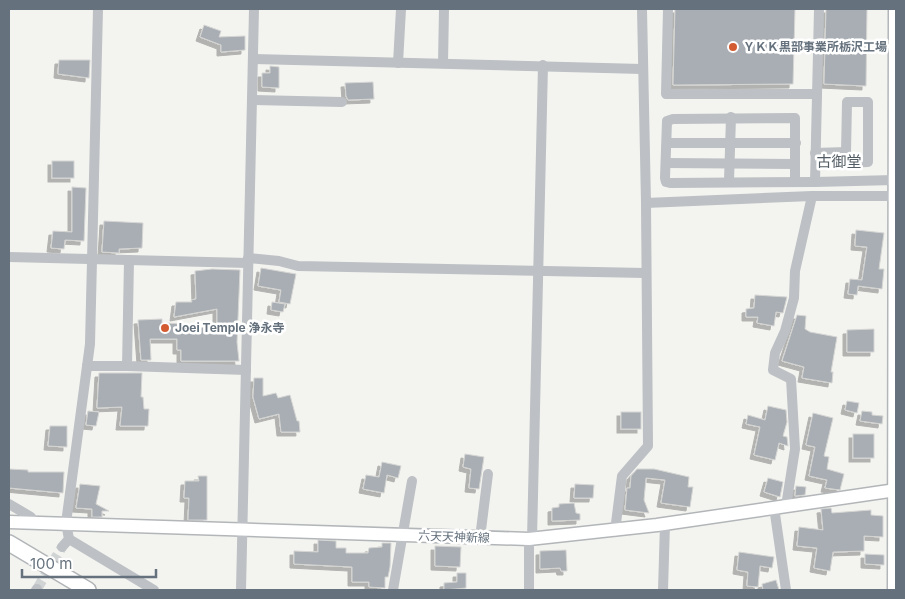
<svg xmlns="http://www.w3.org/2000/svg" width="905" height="599" font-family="Inter,'Noto Sans JP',sans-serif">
  <defs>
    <filter id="shadow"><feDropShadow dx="-4" dy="4" stdDeviation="0" flood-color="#0004"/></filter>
  </defs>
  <rect width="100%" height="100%" fill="#f3f4f0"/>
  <g fill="#a8aeb3" stroke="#d5d5d3" filter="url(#shadow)">
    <path d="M675 9H795L793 84 673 85Z"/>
    <path d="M826 9H867L866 86 824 84Z"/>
    <path d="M204 25 221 31 219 37 245 36V50L221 52V45L200 37Z"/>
    <path d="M59 60H90L89 78 58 74Z"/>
    <path d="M270 66 279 67V88L262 87V73H270Z"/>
    <path d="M373 82 374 99 348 100 346 96 345 83Z"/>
    <rect x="52" y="161" width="22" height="17"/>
    <path d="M72 187 86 188 84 241 65 240 64 249 51 248 53 231 72 232Z"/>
    <path d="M104 221 143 223 142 248 119 249V253L102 252Z"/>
    <path d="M856 230 884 233 879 269H884L882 289 858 286 857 295 848 294 850 279 862 280 867 247 855 246Z"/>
    <path d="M261 268 296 274 290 304 279 302 281 290 258 286Z"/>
    <path d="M212 269 240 270 237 342 239 361H181V350H177V339H150L151 360H141L138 320 162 319V323L189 324V327L212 328V324H217V309L174 317 176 302H192L191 300 196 299 195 271Z"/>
    <path d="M755 295 787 297 783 313 776 312 774 326 757 323 758 317H746V309L754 308Z"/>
    <path d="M272 302 285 304 283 312 271 310Z"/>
    <path d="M797 315 806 316 805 329 810 332 837 337 831 372H833L832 383 802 378 804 367 782 361Z"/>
    <path d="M874 329V352H847V330Z"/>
    <path d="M99 373H142L141 397H143L144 409H149L148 426H120L122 407 97 408Z"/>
    <path d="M254 378H263V396L276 393 278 398 290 395 297 421H299L300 432H281L279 414 259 419 253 397Z"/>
    <path d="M847 401 859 403 857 413 845 410Z"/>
    <path d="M768 406 786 410 787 422 783 436 787 437 788 446 779 443 775 460 754 455 760 427 746 424 748 415 765 420Z"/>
    <path d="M88 411 99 412 96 426 86 425Z"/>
    <path d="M862 411 872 412V415L883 416 882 424 860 421Z"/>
    <rect x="621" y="412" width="20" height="17"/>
    <path d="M813 413 833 418 824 456 829 457 827 469 844 474 840 490 825 488 827 480 809 476 815 447 806 445Z"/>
    <path d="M50 426H67V447L48 446Z"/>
    <rect x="853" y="434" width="21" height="24"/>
    <path d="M465 454 484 457 479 489 469 488 471 469 463 467Z"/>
    <path d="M382 462 401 466 398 478 387 475 384 493 363 489 366 475 379 477Z"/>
    <path d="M9 469 28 470V472H64L63 493 9 488Z"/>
    <path d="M637 469H654L689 477 688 487H693L690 507 661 503 665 480 646 478 644 500 649 513 625 510 627 488H630L631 476Z"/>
    <path d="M198 476H207V520H188L189 498H184L185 481H199Z"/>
    <path d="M768 478 783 482 780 497 764 492Z"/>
    <path d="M80 484 100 486 96 504 109 511H102V517H92V509L76 508Z"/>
    <path d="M575 484 594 485 593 498H574Z"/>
    <path d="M796 486 806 487 805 495 795 496Z"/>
    <path d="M574 503 576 513 580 514V520L552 521V508L559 507V504Z"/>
    <path d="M831 508 832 513 871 510V515L883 516V537L864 536V551L833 552 830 571 814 568 817 548 797 546 799 527 823 530 821 509Z"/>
    <path d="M318 540 336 541V548H346V553H368L369 548 382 547V543H391L390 567 388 577H385V588L369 587V582H352V567L294 564V551L318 552Z"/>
    <path d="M435 546 461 547 460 567 435 566Z"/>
    <path d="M566 550 567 571H561L560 568 540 569V551Z"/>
    <path d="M739 552 774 557 772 568 760 566 758 587 747 586 748 572 737 570Z"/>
    <path d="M865 554 884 555V565L865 564Z"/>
    <path d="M457 573H466V588L444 590V583L457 582Z"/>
    <path d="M776 580 779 590H763L762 584Z"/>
  </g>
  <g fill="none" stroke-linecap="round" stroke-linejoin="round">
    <path stroke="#d0d4d4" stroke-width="10" stroke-dasharray="10 5" stroke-linecap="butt" d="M37 589 62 547"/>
    <defs>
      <g id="major">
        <path d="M9 522 529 539 657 525 896 490"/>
        <path d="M894 590 895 9"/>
      </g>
      <path id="highway" d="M9 543 88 590"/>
    </defs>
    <use href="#major" stroke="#b3b6b9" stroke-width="15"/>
    <use href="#highway" stroke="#b2b5b8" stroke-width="18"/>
    <g stroke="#bdc0c4" stroke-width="10">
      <path d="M642 9 646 203 812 196H894"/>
      <path d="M668 9 666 94H817"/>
      <path d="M819 9 815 182 894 180"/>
      <path d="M253 59 642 69"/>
      <path d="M398 63 401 9"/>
      <path d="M443 63 444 9"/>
      <path d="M252 100 342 102"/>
      <path d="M667 143H796"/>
      <path d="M815 153 846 152 847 102H868V162L846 163V152"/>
      <path d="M666 163 795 164"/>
      <path d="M729 181 731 117"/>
      <path d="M795 182V118L673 119 667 121 665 178 666 182 670 183 815 182"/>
      <path d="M9 257 248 263"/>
      <path d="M248 258 279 261 298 266 645 273"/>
      <path d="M129 260 127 366 246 370"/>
      <path d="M87 366H127"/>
      <path d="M9 504 31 517 32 523"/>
      <path d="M786 506 795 449 791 379 773 370 775 353 785 331 794 298 795 271 812 196"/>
      <path d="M774 507 786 590"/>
      <path d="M615 531 622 476 648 446 646 203"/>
      <path d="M480 538 488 474"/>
      <path d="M69 539 154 590"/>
      <path d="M532 539 543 65"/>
      <path d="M62 547 69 539 66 523 90 344 98 9"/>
      <path d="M36 590 37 589"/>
      <path d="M241 590 254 9"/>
      <path d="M393 590 412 481"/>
      <path d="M529 590V539"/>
      <path d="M663 590 665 524"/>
    </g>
    <use href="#major" stroke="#fff" stroke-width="12"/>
    <use href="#highway" stroke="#fff" stroke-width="15"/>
  </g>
  <g fill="#d35b31" stroke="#fff" stroke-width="2">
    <circle cx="733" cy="47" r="5"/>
    <circle cx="165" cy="328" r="5"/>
  </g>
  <g text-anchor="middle" stroke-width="5" stroke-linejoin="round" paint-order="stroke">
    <g font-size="12" font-weight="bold" fill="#65727e" stroke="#fff" text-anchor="start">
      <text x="743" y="51">ＹＫＫ黒部事業所栃沢工場</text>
      <text x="175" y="332">Joei Temple 浄永寺</text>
    </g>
    <g font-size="12" fill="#65727e" stroke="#fff">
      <text transform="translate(454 537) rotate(2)" y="4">六天天神新線</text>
    </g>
    <g font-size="15" fill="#525c64" stroke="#fff">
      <text x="839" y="167">古御堂</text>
    </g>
  </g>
  <rect width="905" height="599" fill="none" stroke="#65727e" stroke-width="20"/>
  <path d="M22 569v8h134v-8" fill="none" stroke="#65727e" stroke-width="2.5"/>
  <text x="30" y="569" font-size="15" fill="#65727e" stroke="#ffffff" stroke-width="4" paint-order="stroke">100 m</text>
</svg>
